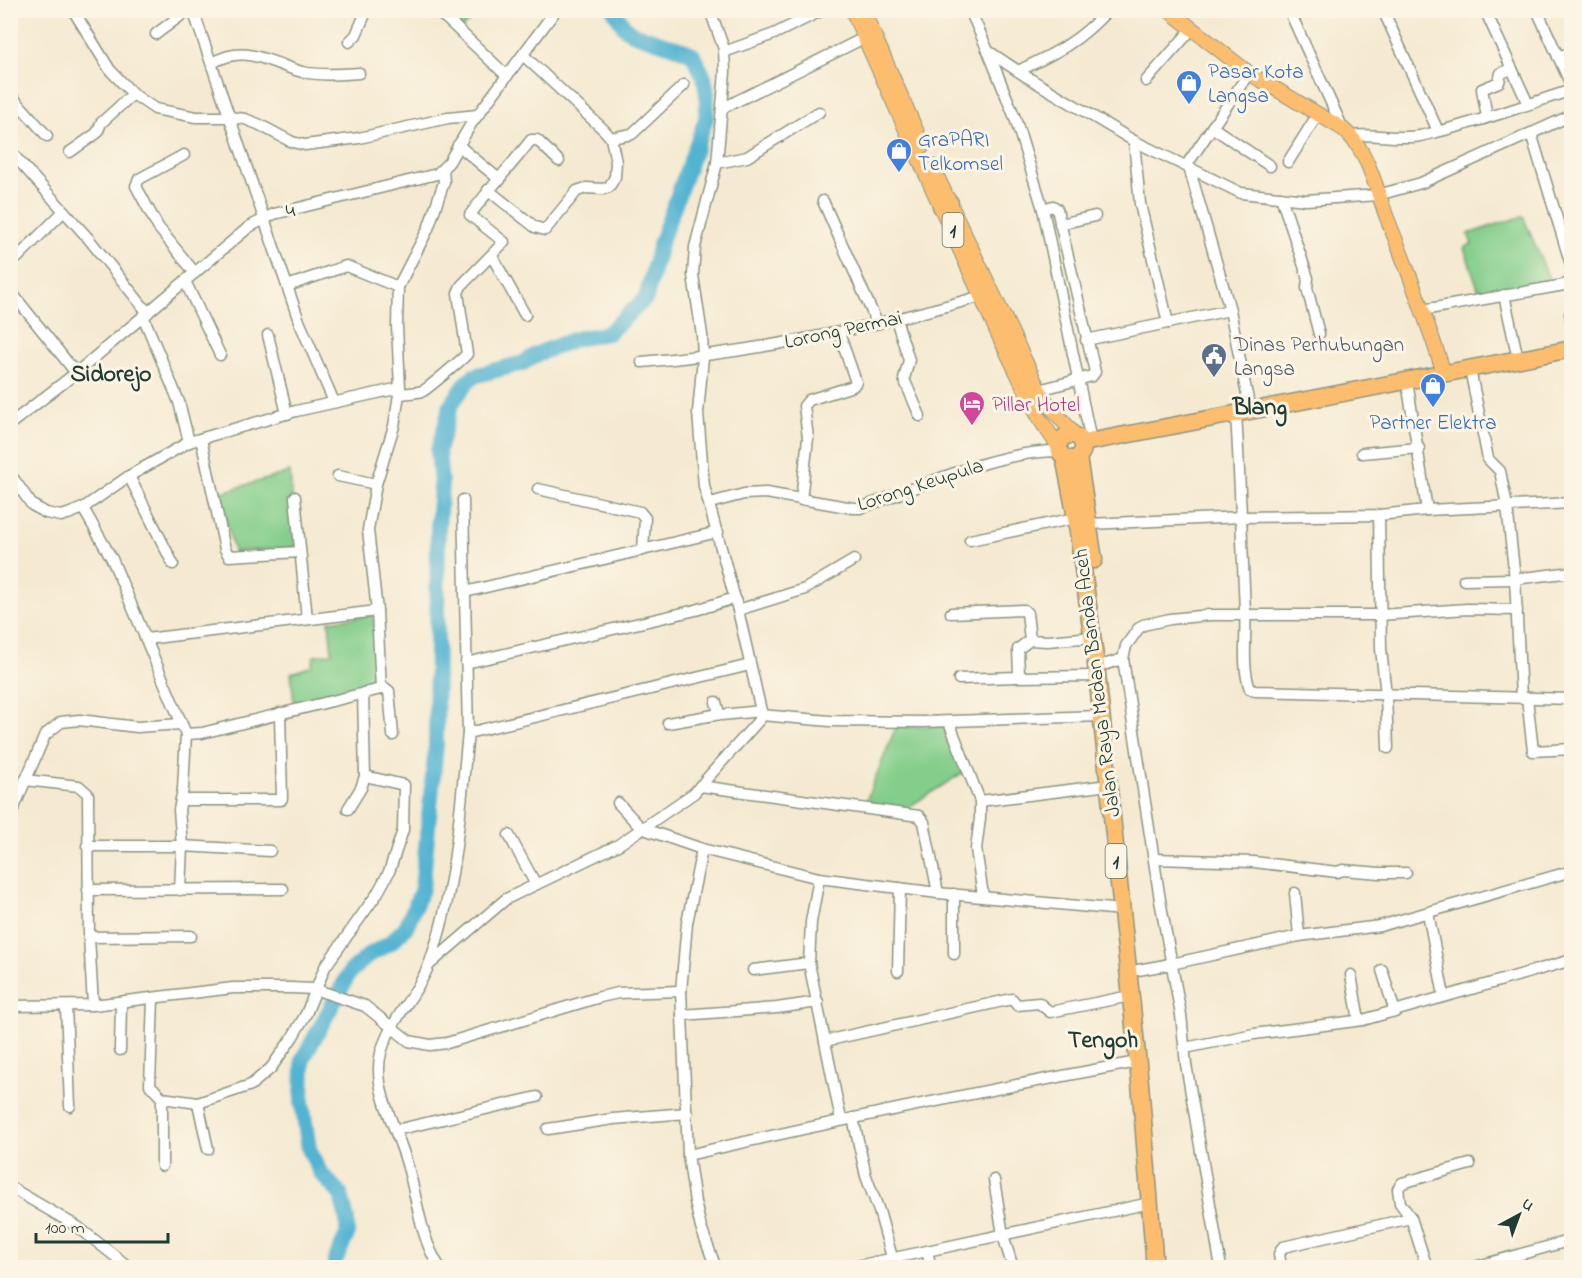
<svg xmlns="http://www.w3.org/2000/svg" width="1582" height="1278" font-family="'Indie Flower',sans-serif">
  <rect width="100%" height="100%" fill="#fcf5e5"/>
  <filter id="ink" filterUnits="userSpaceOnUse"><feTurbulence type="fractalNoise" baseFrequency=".0167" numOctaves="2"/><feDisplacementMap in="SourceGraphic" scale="12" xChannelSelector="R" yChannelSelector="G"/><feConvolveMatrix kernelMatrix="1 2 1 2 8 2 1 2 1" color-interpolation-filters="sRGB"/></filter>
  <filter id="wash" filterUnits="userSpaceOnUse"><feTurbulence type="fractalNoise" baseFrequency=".008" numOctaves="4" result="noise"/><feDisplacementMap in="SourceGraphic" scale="24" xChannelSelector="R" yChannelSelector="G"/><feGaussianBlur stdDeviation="1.35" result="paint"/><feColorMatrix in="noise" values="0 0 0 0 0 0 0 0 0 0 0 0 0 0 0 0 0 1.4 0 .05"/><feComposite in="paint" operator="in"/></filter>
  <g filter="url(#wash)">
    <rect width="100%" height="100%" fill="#f5ead1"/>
    <g fill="#84ce8b" stroke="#528660" stroke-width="1.5">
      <path d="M444 11H482L462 28Z"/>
      <path d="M1523 216 1551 283 1480 294 1464 248 1472 244 1468 234Z"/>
      <path d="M290 472 296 547 234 552 219 493Z"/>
      <path d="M373 615 376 684 294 703 291 673 312 666 314 656 332 653 329 621Z"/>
      <path d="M943 726 964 772 907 808 865 803 896 727Z"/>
    </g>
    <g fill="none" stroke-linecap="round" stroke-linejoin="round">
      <path stroke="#53b4d2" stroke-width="16" d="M335 1268V1261L347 1235V1219L341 1195 320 1172 309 1149 302 1102 303 1059 350 972 369 955 390 943 406 927 422 889 436 745 438 527 441 485 438 451 451 405 468 381 474 376 523 363 537 354 575 339 608 333 646 298 660 244 706 119 707 94 704 77 693 55 686 51 632 33 625 28 614 10"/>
    </g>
  </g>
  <g filter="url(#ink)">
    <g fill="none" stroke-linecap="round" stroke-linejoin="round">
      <defs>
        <g id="minor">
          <path d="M73 10 110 70 133 94 155 109 196 117H229L245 119 258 124 292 142 305 145 359 138 448 118 478 115"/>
          <path d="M193 10 299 321 334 402"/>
          <path d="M435 10 448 20 507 76"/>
          <path d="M970 10 988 51 1027 77 1134 141 1241 193 1306 200 1378 195 1421 183 1572 115"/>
          <path d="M1289 10 1343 129"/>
          <path d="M1383 10 1438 131"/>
          <path d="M1485 10 1528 104"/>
          <path d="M1537 10 1572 87"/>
          <path d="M10 11 11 10"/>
          <path d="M156 34 188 10"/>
          <path d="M349 42 356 35 367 10"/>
          <path d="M988 51 1015 118 1043 209 1091 441"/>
          <path d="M724 52 774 34 823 10"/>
          <path d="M1558 57 1572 52"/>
          <path d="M212 63C246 43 269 63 302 72 321 76 341 74 359 73"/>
          <path d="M1018 71C1056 53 1079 42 1108 10"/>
          <path d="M1146 81 1192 29"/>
          <path d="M10 94 47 136"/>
          <path d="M723 108 864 38"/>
          <path d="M1487 117 1482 89 1499 82 1501 73 1512 69"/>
          <path d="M1212 127 1270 166"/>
          <path d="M1531 133 1572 268"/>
          <path d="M1351 136C1374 133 1396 140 1420 136 1471 125 1522 106 1572 90"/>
          <path d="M611 138 632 134 684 85"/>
          <path d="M1134 141 1140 204 1168 323"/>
          <path d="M458 145 500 180"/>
          <path d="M10 151 88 238 148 313"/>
          <path d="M70 152 97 133 101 123 133 94"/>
          <path d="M184 155 139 179 136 186 158 227 195 273"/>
          <path d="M1288 162 1318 114"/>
          <path d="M717 163 747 157 819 112"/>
          <path d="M1186 166 1249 73"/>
          <path d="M1189 167 1230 310 1250 410"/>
          <path d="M488 190 535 227 545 230 577 191 586 188 603 189 609 187 615 177 616 162 611 138 604 130 523 55"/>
          <path d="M1281 197 1308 278 1307 288 1319 334"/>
          <path d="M823 201 877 323"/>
          <path d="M1060 224 1095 216"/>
          <path d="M492 256 525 315"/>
          <path d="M17 258 64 211"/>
          <path d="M185 281 220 355"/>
          <path d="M287 286 346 266 398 287"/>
          <path d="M12 293 76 373"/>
          <path d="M1504 295 1518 359"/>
          <path d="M1423 310 1564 285 1572 281"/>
          <path d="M1570 314 1572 322"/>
          <path d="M143 316 179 402 189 442"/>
          <path d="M896 319 909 360 904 379 920 416"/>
          <path d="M268 335 287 414"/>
          <path d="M1086 340 1230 310"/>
          <path d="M642 362C757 352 871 328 982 296"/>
          <path d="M1470 369 1488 459 1500 471 1507 506 1515 579 1521 697"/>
          <path d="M1407 381 1427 510"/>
          <path d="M1039 390 1092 376 1095 372 1057 209 1053 206 1043 209"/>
          <path d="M399 394C407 393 416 393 423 391 427 389 464 358 467 354L458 293 461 286 504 242 470 215C489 189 511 166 531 140H537L559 161"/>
          <path d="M1236 413C1240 479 1242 545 1245 611 1247 637 1241 664 1250 689L1255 691 1572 699"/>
          <path d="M10 424 76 373 249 227 274 214 437 174 449 162 471 124 556 10"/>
          <path d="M201 439 225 549 229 556 300 552"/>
          <path d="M1362 453 1419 448"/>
          <path d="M10 474 32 505 46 513 61 516 68 514 83 508 129 476 189 442 296 411 400 388"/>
          <path d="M129 476 173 564"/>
          <path d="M338 476 376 484"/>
          <path d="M538 489 640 512 645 518 643 550"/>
          <path d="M295 497 307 619"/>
          <path d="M463 500 468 733 750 665"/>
          <path d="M801 500 808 438 804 406 809 400 853 386 856 382 839 333"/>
          <path d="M710 503 744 494 766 493 853 508H860C922 487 994 451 1059 451"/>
          <path d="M83 508 112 559 186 734 202 733 381 689 377 611 368 530 376 484 394 426 400 388 397 326 398 287 428 229 444 182 443 170"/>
          <path d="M1379 515 1381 649 1386 695 1388 748"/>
          <path d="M1089 524 1242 517 1379 515 1427 510 1572 503"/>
          <path d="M970 540 1076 518"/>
          <path d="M1464 580 1515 579 1572 572"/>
          <path d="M465 592 718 532"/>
          <path d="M738 610 805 589 854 560"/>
          <path d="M951 613 1024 610 1027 613 1030 640 1047 641 1093 637"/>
          <path d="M146 639 377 611"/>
          <path d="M1123 659 1160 900 1181 1015 1186 1064 1221 1268"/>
          <path d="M466 663 696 610 735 598"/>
          <path d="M1096 664H1107L1123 659 1126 646 1138 629 1143 625 1170 619 1210 615H1380L1467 609 1517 610"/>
          <path d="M1016 677 1097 676"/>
          <path d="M959 679 1016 677 1019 674 1018 649 1030 640"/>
          <path d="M381 689 385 688 389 691 393 735"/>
          <path d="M1527 698 1533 751 1572 749"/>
          <path d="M716 702 719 713 721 715 761 711"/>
          <path d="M761 715 830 721 923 722 1101 716"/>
          <path d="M949 722 980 801 1109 785"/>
          <path d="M668 723 720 714"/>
          <path d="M25 780 79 786 88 794 89 937 93 1005"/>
          <path d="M700 786 919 816 924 822 938 893"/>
          <path d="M181 800H281L282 798 280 713"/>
          <path d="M980 801V818L976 849 983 896"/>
          <path d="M618 803 641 828 702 849 819 878 938 893 1122 910"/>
          <path d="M348 809 361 788 365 776 363 693"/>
          <path d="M10 817 45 735 61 722 79 720 137 727 181 724"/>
          <path d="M509 835 535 883"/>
          <path d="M87 846H182L270 851"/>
          <path d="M702 849 687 923 681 991 688 1155 695 1202 701 1228 716 1268"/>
          <path d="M1154 859 1254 862 1337 872 1343 870 1380 873H1406"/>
          <path d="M819 878 811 922 809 963 841 1120"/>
          <path d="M88 890 283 889"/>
          <path d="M180 890 182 846 179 810 183 789 186 734"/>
          <path d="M1295 893 1299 936"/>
          <path d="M954 894V954"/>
          <path d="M1428 913 1444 996"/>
          <path d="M89 937 191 936"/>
          <path d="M430 964 506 899 618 845 694 793 760 719 761 711 738 610 704 486 701 450 698 413 703 357 702 335 693 275 695 247 717 163 725 72 724 49 710 10"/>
          <path d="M753 970 809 963"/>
          <path d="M1138 970 1171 964 1299 936 1380 926 1572 871"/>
          <path d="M1382 970 1395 1012"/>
          <path d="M898 971 900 888"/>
          <path d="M1351 975 1359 1020"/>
          <path d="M153 999 150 1085 162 1098 198 1103 251 1085 271 1068 292 1038 306 1014 325 967 377 894 389 872 403 830 404 785 365 776"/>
          <path d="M10 1006 93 1005 233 988H291L314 989 365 1006 409 1041 430 1045 447 1043 600 997 618 993 681 991"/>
          <path d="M66 1006 70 1106"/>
          <path d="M682 1015 777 1008 818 1002"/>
          <path d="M825 1041 1012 999 1017 1005 1039 1003 1050 1012 1130 996"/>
          <path d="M1185 1048 1254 1034 1363 1020 1572 960"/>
          <path d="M120 1050 121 1003"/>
          <path d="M198 1103 208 1149"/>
          <path d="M853 1118 866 1176 879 1211 895 1268"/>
          <path d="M548 1129 613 1119 687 1113"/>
          <path d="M396 1130 537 1097"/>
          <path d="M688 1155C837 1120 987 1090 1137 1062"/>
          <path d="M162 1166V1098"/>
          <path d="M994 1180 1003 1235 1013 1268"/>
          <path d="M10 1187 78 1227 130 1268"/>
          <path d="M927 1251 931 1268"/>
          <path d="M440 1268C419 1236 418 1199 407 1164 399 1134 378 1099 379 1068 379 1030 418 997 430 962 456 889 460 809 468 733"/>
          <path d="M848 1268 1150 1203"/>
          <path d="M1281 1268 1279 1254 1283 1247 1411 1218"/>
          <path d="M1427 1268 1411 1218 1400 1203 1398 1189 1402 1183 1470 1164"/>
          <path d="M1471 1268 1572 1240"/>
        </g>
        <g id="major">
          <path d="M852 10 998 334 1039 418 1059 447"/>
          <path d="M863 10 923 146"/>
          <path d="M1168 10 1249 73 1343 129C1368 149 1376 189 1387 218 1408 270 1427 321 1444 373"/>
          <path d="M932 166 1039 390 1048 404 1075 435"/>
        </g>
        <g id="highway">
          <path d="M941 206 950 203"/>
          <circle cx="1071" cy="447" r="12"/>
          <path d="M1083 443 1572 349"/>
          <path d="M1064 457 1076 518 1096 664 1140 1083 1155 1268"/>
          <path d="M1078 457 1094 560"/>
        </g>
      </defs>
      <use href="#minor" stroke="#8a9482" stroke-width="13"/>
      <use href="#major" stroke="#8a9482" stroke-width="16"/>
      <use href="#highway" stroke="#8a9482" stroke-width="19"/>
      <use href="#minor" stroke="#fff" stroke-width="10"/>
      <use href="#major" stroke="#fcbd6e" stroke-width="14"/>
      <use href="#highway" stroke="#fcbd6e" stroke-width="16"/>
    </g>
  </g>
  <defs>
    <symbol id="shop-pin" viewBox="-11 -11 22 30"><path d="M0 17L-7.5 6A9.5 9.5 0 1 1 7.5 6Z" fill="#3f7fe0" stroke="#fcf5e5"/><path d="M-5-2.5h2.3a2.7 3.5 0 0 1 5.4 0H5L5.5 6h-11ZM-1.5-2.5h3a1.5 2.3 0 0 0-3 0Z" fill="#fff"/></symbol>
    <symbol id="civic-pin" viewBox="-11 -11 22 30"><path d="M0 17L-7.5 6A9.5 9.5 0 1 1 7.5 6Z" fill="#5c6f8a" stroke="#fcf5e5"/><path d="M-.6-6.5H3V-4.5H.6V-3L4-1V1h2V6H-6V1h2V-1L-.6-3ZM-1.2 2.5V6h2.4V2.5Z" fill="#fff"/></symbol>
    <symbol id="hotel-pin" viewBox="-11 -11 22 30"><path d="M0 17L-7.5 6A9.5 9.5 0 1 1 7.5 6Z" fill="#d1479c" stroke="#fcf5e5"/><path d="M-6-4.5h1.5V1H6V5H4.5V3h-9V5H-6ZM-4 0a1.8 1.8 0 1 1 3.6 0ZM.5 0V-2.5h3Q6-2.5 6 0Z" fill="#fff"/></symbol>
  </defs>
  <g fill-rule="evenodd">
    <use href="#shop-pin" x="1174" y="68" width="30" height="40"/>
    <use href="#shop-pin" x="884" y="136" width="30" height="40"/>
    <use href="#civic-pin" x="1199" y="341" width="30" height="40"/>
    <use href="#shop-pin" x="1418" y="371" width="30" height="40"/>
    <use href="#hotel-pin" x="957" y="389" width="30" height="40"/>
  </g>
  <g text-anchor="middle" stroke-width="6" stroke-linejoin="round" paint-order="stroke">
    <g fill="#fcf5e5" stroke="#617469" stroke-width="1.5">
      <rect x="942.5" y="213" width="21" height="34" rx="4.5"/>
      <rect x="1105.5" y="844" width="21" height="34" rx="4.5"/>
    </g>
    <g font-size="20" font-weight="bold" fill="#1f3d34">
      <text x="953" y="237">1</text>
      <text x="1116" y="868">1</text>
    </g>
    <g font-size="21" fill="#366cbe" stroke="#fcf5e5" text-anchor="start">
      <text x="1208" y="78">Pasar Kota<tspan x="1208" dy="24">Langsa</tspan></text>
      <text x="918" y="146">GraPARI<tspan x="918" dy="24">Telkomsel</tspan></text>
      <text x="1433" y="429" text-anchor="middle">Partner Elektra</text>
    </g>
    <g font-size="21" fill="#1f3d34" stroke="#fcf5e5">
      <text transform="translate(290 210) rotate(-15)" y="7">4</text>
      <text transform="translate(843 329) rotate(-12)" y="7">Lorong Permai</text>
      <text transform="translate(920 484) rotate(-18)" y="7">Lorong Keupula</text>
      <text transform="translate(1096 683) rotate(-97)" y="7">Jalan Raya Medan Banda Aceh</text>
    </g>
    <g font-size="21" fill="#4e5e75" stroke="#fcf5e5" text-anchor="start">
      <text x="1234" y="351">Dinas Perhubungan<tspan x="1234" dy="24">Langsa</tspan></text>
    </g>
    <g font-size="21" fill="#b23c85" stroke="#fcf5e5" text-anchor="start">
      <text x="992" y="411">Pillar Hotel</text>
    </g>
    <g font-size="24" font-weight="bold" fill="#1f3d34" stroke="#fcf5e5">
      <text x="111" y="381">Sidorejo</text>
      <text x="1260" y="414">Blang</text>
      <text x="1103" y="1047">Tengoh</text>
    </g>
  </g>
  <rect width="1582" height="1278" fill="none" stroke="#fcf5e5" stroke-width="36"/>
  <g transform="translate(1519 1215) rotate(41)" stroke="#fcf5e5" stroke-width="4.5" paint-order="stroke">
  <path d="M0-4.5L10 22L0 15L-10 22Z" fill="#1f3d34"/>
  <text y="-9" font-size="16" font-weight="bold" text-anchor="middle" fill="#1f3d34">U</text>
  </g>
  <path d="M36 1233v9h132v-9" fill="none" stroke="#1f3d34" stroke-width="3"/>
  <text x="45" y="1233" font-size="18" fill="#1f3d34" stroke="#fcf5e5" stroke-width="4.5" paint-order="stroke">100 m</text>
</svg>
